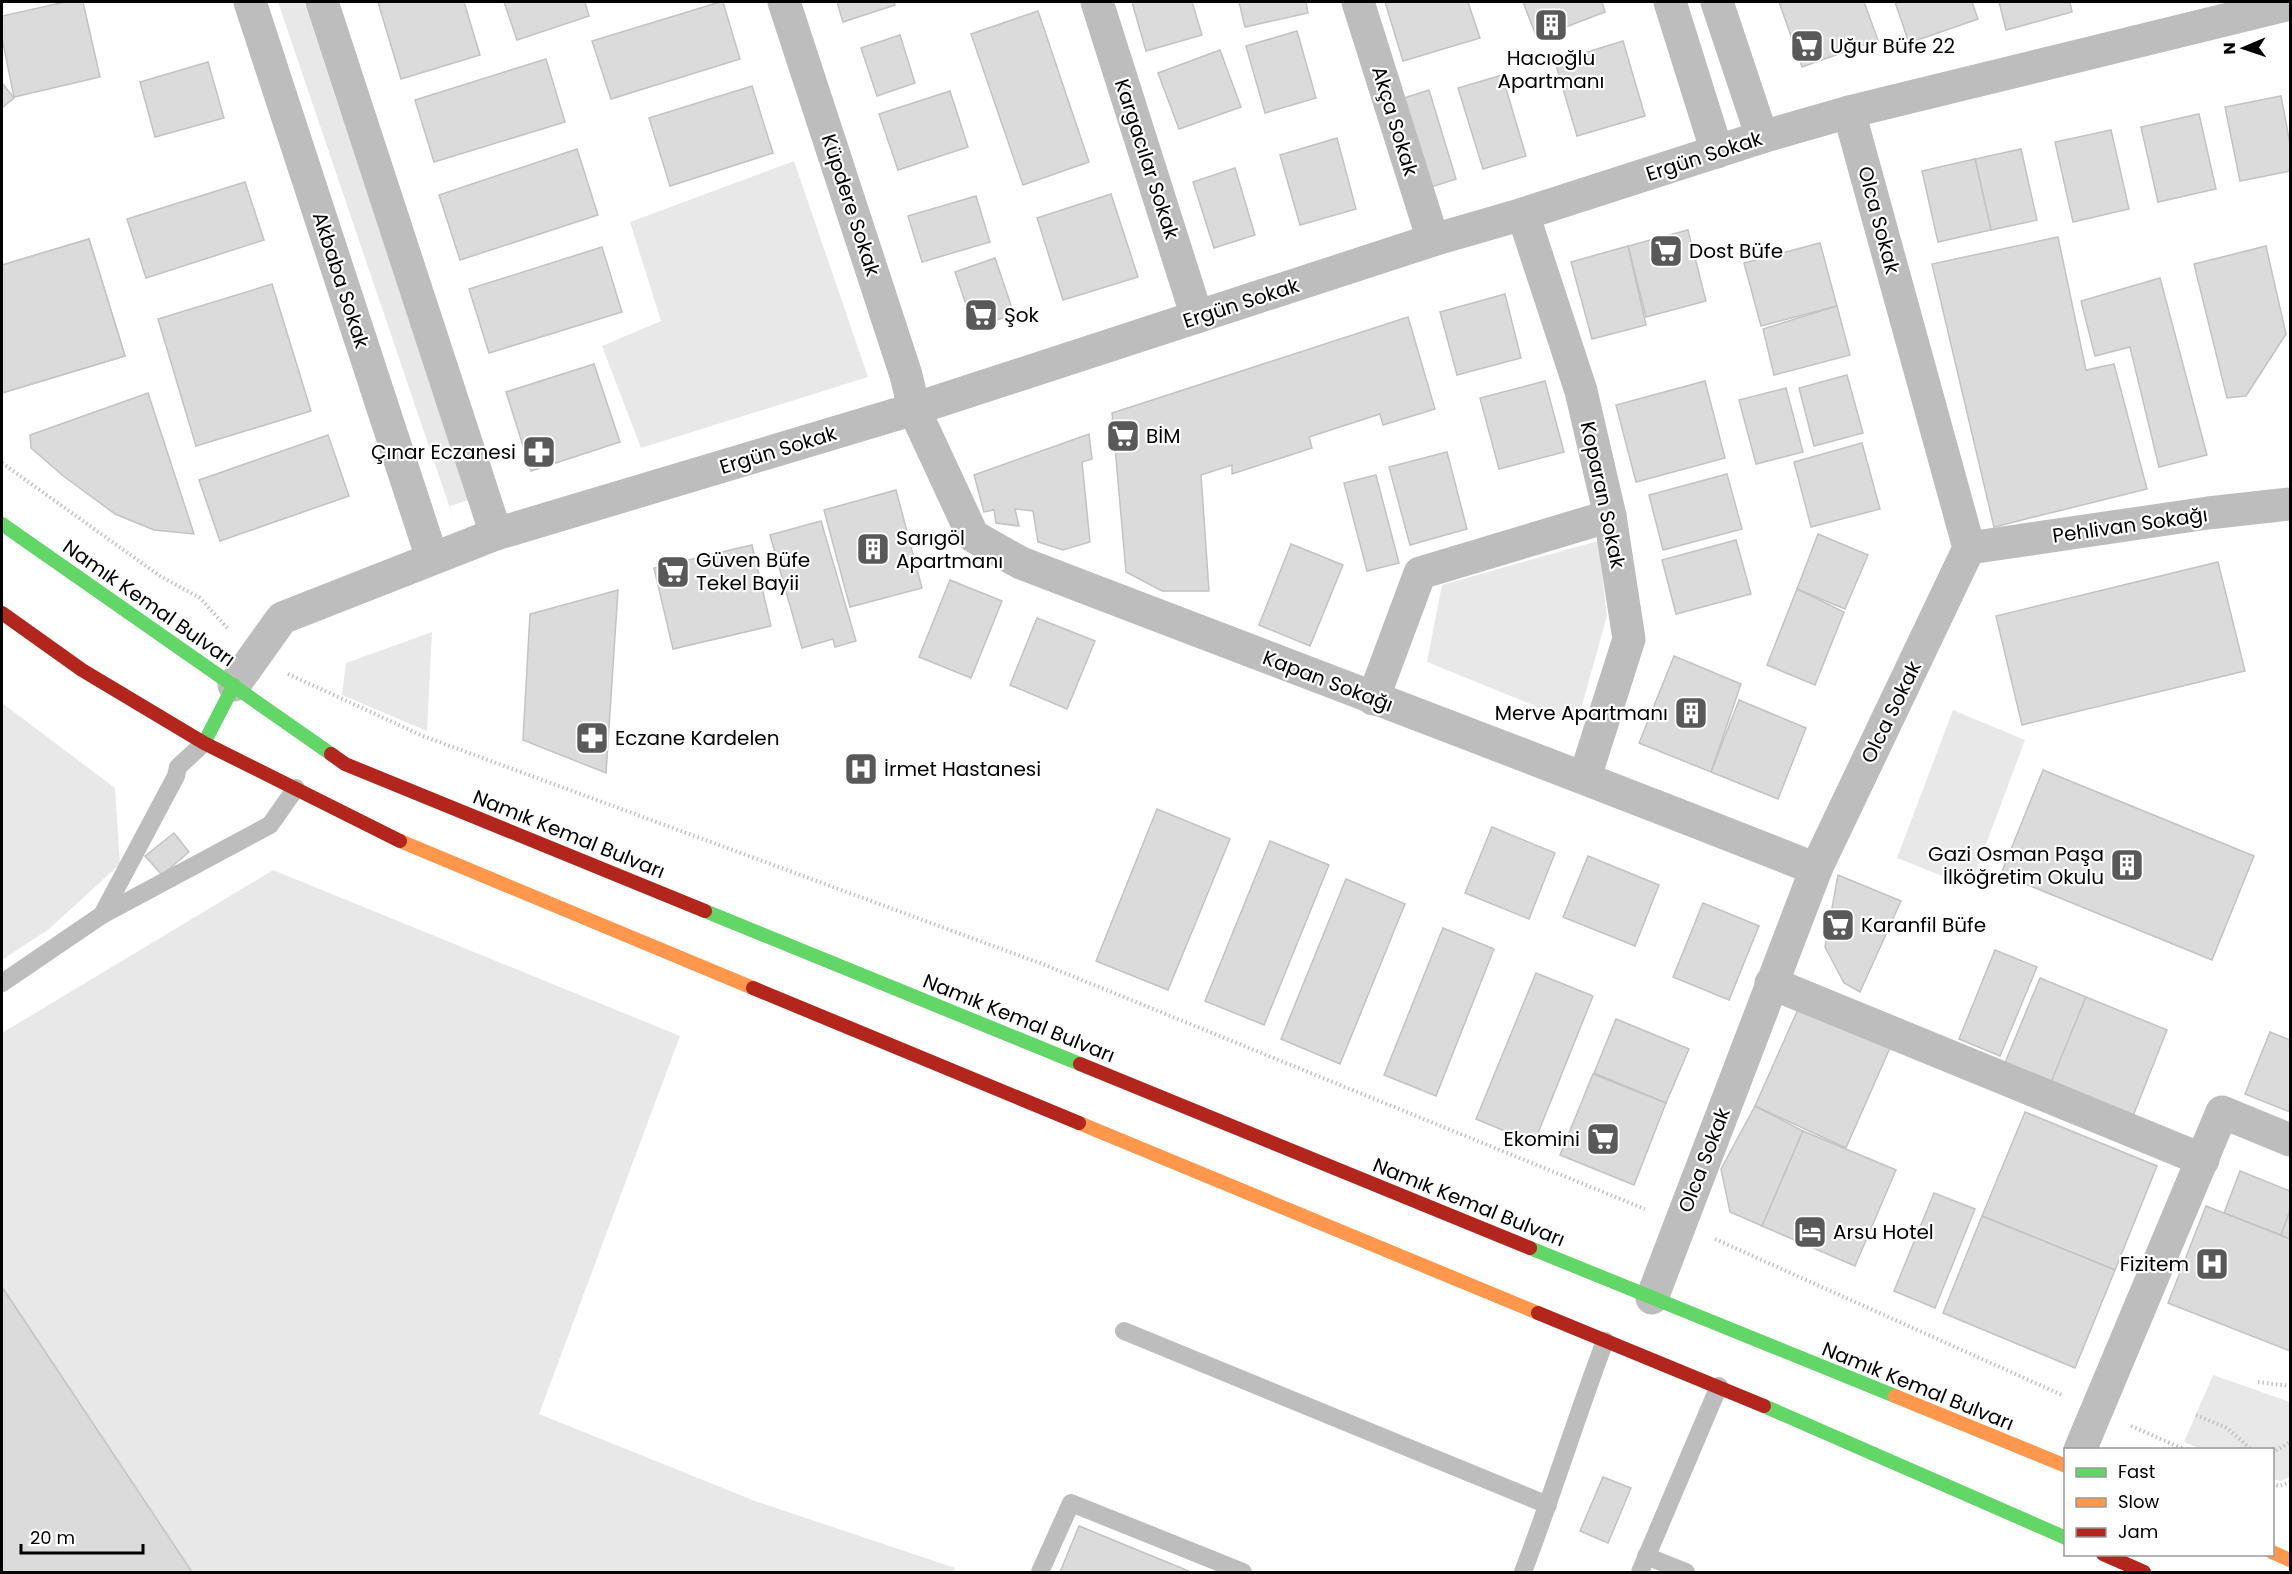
<svg xmlns="http://www.w3.org/2000/svg" width="2292" height="1574" font-family="Poppins,sans-serif">
  <rect width="100%" height="100%" fill="#fff"/>
  <g fill="#e8e8e8">
    <path d="M278 2H304L469 500 450 506 453 517Z"/>
    <path d="M794 161 868 377 641 448 602 346 661 321 630 222Z"/>
    <path d="M1598 541 1607 616 1577 723 1427 662 1442 585Z"/>
    <path d="M432 632 427 731 342 695 346 663Z"/>
    <path d="M2 703 115 788 120 864 49 929 2 960Z"/>
    <path d="M1953 710 2025 740 1970 887 1897 858Z"/>
    <path d="M273 870 680 1036 539 1414 755 1501 955 1568 953 1572H192L2 1287V1033Z"/>
    <path d="M2213 1375 2290 1402V1477L2280 1481 2273 1479 2272 1450 2201 1449 2184 1442Z"/>
  </g>
  <g fill="#dbdbdb" stroke="#c3c3c3" stroke-width="1.5">
    <path d="M65 2H83L100 77 14 97 2 38V16Z"/>
    <path d="M378 2H464L480 55 401 79Z"/>
    <path d="M504 2H585L589 16 517 40Z"/>
    <path d="M720 2H723L740 59 611 99 592 41Z"/>
    <path d="M837 2H894L895 5 843 22Z"/>
    <path d="M1132 2H1192L1202 35 1146 51Z"/>
    <path d="M1239 2H1306L1308 13 1245 27Z"/>
    <path d="M1385 2H1468L1480 38 1403 61Z"/>
    <path d="M1523 2H1602L1605 12 1537 38Z"/>
    <path d="M1779 2H1864L1878 40 1802 67Z"/>
    <path d="M1895 2H1972L1978 19 1909 43Z"/>
    <path d="M1999 2H2070L2072 12 2006 30Z"/>
    <path d="M1038 11 1089 162 1023 185 971 34Z"/>
    <path d="M1297 31 1316 98 1265 113 1246 46Z"/>
    <path d="M900 35 915 83 877 96 861 48Z"/>
    <path d="M1623 41 1645 116 1577 136 1555 62Z"/>
    <path d="M1220 50 1241 107 1179 129 1158 73Z"/>
    <path d="M546 59 565 122 434 162 415 100Z"/>
    <path d="M208 62 224 118 155 137 140 82Z"/>
    <path d="M1502 75 1526 156 1483 169 1458 88Z"/>
    <path d="M2 83 14 98 2 108Z"/>
    <path d="M752 86 773 153 670 186 649 118Z"/>
    <path d="M1429 90 1456 179 1428 188 1401 99Z"/>
    <path d="M950 91 968 147 898 170 879 114Z"/>
    <path d="M2281 96 2290 144V171L2240 181 2225 107Z"/>
    <path d="M2199 114 2216 189 2158 202 2141 127Z"/>
    <path d="M2111 130 2129 209 2073 222 2055 142Z"/>
    <path d="M1337 138 1356 209 1300 225 1280 155Z"/>
    <path d="M577 149 598 215 460 260 439 195Z"/>
    <path d="M2021 149 2037 220 1991 230 1975 159Z"/>
    <path d="M1975 159 1991 230 1938 242 1922 171Z"/>
    <path d="M1235 168 1255 235 1214 248 1193 182Z"/>
    <path d="M245 182 264 240 146 278 127 219Z"/>
    <path d="M1111 194 1138 277 1063 300 1037 218Z"/>
    <path d="M976 196 990 242 922 262 908 216Z"/>
    <path d="M1688 230 1706 301 1646 317 1628 246Z"/>
    <path d="M2058 237 2086 370 2114 364 2147 489 1994 527 1932 264Z"/>
    <path d="M89 239 125 356 2 393V265Z"/>
    <path d="M89 239 125 356 2 393V265Z"/>
    <path d="M1820 243 1837 306 1761 326 1744 263Z"/>
    <path d="M1628 246 1646 325 1592 339 1571 262Z"/>
    <path d="M2266 246 2286 334 2246 396 2227 398 2194 264Z"/>
    <path d="M602 247 622 312 489 353 469 289Z"/>
    <path d="M995 258 1014 314 974 328 955 272Z"/>
    <path d="M2160 278 2207 455 2159 467 2130 347 2095 356 2081 301Z"/>
    <path d="M272 284 311 411 196 446 158 319Z"/>
    <path d="M1505 294 1521 358 1457 375 1440 312Z"/>
    <path d="M1837 306 1850 355 1774 375 1763 329Z"/>
    <path d="M1408 317 1435 409 1383 425 1380 414 1309 437 1312 448 1232 474V465L1201 475 1209 591H1162L1126 572 1112 413Z"/>
    <path d="M594 364 620 442 531 471 506 392Z"/>
    <path d="M1847 375 1863 433 1814 446 1799 388Z"/>
    <path d="M1545 381 1564 452 1499 469 1480 398Z"/>
    <path d="M1705 381 1725 458 1636 482 1616 405Z"/>
    <path d="M1786 388 1803 452 1756 464 1739 400Z"/>
    <path d="M148 393 194 534 154 530 115 514 62 475 31 448 30 435Z"/>
    <path d="M1089 434 1092 459 1082 462 1090 542 1063 550 1038 542 1033 511 1015 509 1019 526 996 523 994 510 984 512 974 475Z"/>
    <path d="M328 435 349 496 220 541 199 480Z"/>
    <path d="M1862 443 1880 509 1811 527 1794 462Z"/>
    <path d="M1447 452 1467 529 1410 545 1389 467Z"/>
    <path d="M1727 474 1742 529 1663 550 1649 495Z"/>
    <path d="M1376 475 1399 563 1367 571 1344 483Z"/>
    <path d="M896 490 922 588 850 607 824 510Z"/>
    <path d="M821 521 856 641 835 647 833 639 802 648 770 535Z"/>
    <path d="M1818 534 1868 555 1845 609 1797 589Z"/>
    <path d="M1736 540 1751 594 1676 614 1662 560Z"/>
    <path d="M1291 544 1343 565 1310 646 1259 625Z"/>
    <path d="M752 545 771 626 673 649 654 568Z"/>
    <path d="M2218 562 2245 671 2022 725 1996 616Z"/>
    <path d="M950 580 1002 601 971 678 919 657Z"/>
    <path d="M1797 589 1844 612 1815 685 1767 665Z"/>
    <path d="M618 590 606 773 523 740 530 614Z"/>
    <path d="M1037 618 1095 641 1067 709 1010 685Z"/>
    <path d="M1674 656 1741 684 1711 772 1639 743Z"/>
    <path d="M1739 700 1806 728 1778 799 1711 772Z"/>
    <path d="M2043 770 2254 856 2212 960 2001 874Z"/>
    <path d="M1157 809 1230 839 1168 990 1096 961Z"/>
    <path d="M1492 827 1555 853 1529 919 1465 893Z"/>
    <path d="M174 833 189 852 162 875 145 856Z"/>
    <path d="M1270 841 1329 865 1264 1025 1205 1001Z"/>
    <path d="M1588 856 1659 885 1635 946 1563 917Z"/>
    <path d="M1838 875 1901 901 1860 992 1844 983 1825 947Z"/>
    <path d="M1346 879 1405 904 1340 1064 1281 1039Z"/>
    <path d="M1703 903 1759 926 1729 1000 1673 977Z"/>
    <path d="M1443 928 1494 949 1436 1096 1384 1075Z"/>
    <path d="M1995 950 2037 967 2000 1056 1959 1039Z"/>
    <path d="M1536 973 1593 996 1534 1143 1476 1119Z"/>
    <path d="M2040 978 2086 997 2049 1089 2002 1070Z"/>
    <path d="M2086 997 2167 1030 2131 1121 2049 1087Z"/>
    <path d="M1799 1007 1890 1048 1846 1148 1755 1106Z"/>
    <path d="M1616 1019 1689 1049 1666 1103 1594 1073Z"/>
    <path d="M2270 1032 2290 1040V1112L2245 1094Z"/>
    <path d="M1593 1074 1666 1103 1634 1185 1560 1155Z"/>
    <path d="M1755 1106 1803 1131 1762 1226 1730 1212 1721 1169Z"/>
    <path d="M2025 1112 2157 1166 2115 1270 1982 1216Z"/>
    <path d="M1803 1131 1896 1170 1855 1266 1762 1226Z"/>
    <path d="M2240 1171 2290 1191V1211L2281 1235 2224 1213Z"/>
    <path d="M1934 1193 1975 1209 1935 1308 1894 1291Z"/>
    <path d="M2206 1206 2290 1239V1351L2168 1303Z"/>
    <path d="M2290 1211V1239L2281 1235Z"/>
    <path d="M1982 1216 2115 1270 2075 1368 1943 1313Z"/>
    <path d="M2 1287 192 1572H2Z"/>
    <path d="M1603 1477 1631 1488 1608 1543 1580 1531Z"/>
    <path d="M1079 1526 1191 1572H1060Z"/>
  </g>
  <g fill="none" stroke-linecap="round" stroke-linejoin="round">
    <g stroke="#c2c2c2" stroke-width="4" stroke-dasharray="1.5 3" stroke-linecap="butt">
      <path d="M2 463 160 576 200 598 228 629"/>
      <path d="M288 674 423 736 1045 965 1645 1209"/>
      <path d="M1715 1239 2062 1395"/>
      <path d="M2258 1382 2290 1386"/>
      <path d="M2196 1415 2227 1428 2252 1450"/>
      <path d="M2131 1426 2186 1450"/>
      <path d="M2272 1453 2290 1442"/>
      <path d="M2272 1484 2280 1486 2290 1482"/>
    </g>
    <g stroke="#bdbdbd" stroke-width="18">
      <path d="M102 915 176 776 178 767 204 743"/>
      <path d="M2 983 102 915 270 825 296 788"/>
      <path d="M1124 1331 1548 1505"/>
      <path d="M1646 1556 1686 1572"/>
      <path d="M1040 1572 1071 1503 1243 1572"/>
      <path d="M1523 1572C1552 1496 1576 1418 1605 1341"/>
      <path d="M1640 1572 1719 1386"/>
    </g>
    <g stroke="#bdbdbd" stroke-width="33">
      <path d="M250 2 432 558"/>
      <path d="M322 2 496 534"/>
      <path d="M784 2 906 375 914 409 973 536 1021 563C1286 665 1552 764 1816 869"/>
      <path d="M1097 2 1197 317"/>
      <path d="M1358 2 1433 240"/>
      <path d="M1670 2 1717 152"/>
      <path d="M1717 2 1762 137"/>
      <path d="M1523 214 1581 391 1610 516 1629 639 1585 777"/>
      <path d="M1969 548 2208 513 2290 504"/>
      <path d="M234 685 282 618 496 534 914 409 1433 240 1523 214 1762 137 1849 112 2290 4"/>
      <path d="M1373 699 1420 573 1610 516"/>
      <path d="M1771 983 2203 1160"/>
      <path d="M1652 1298 1816 869 1969 548 1849 112"/>
      <path d="M2080 1450 2222 1112 2290 1140"/>
    </g>
    <g stroke="#63d668" stroke-width="14">
      <path d="M2 524 331 754"/>
      <path d="M204 743 234 685"/>
      <path d="M705 911 1080 1064"/>
      <path d="M1530 1248 1895 1396"/>
      <path d="M1764 1406 2066 1538"/>
    </g>
    <g stroke="#ff974d" stroke-width="14">
      <path d="M400 841 753 988"/>
      <path d="M1079 1123 1538 1313"/>
      <path d="M1895 1396 2066 1466"/>
      <path d="M2272 1552 2290 1560"/>
    </g>
    <g stroke="#b3261e" stroke-width="14">
      <path d="M2 613 82 670 204 743 400 841"/>
      <path d="M331 754 345 764 705 911"/>
      <path d="M753 988 1079 1123"/>
      <path d="M1080 1064 1530 1248"/>
      <path d="M1538 1313 1764 1406"/>
      <path d="M2103 1554 2144 1572"/>
    </g>
  </g>
  <defs>
    <symbol id="building-square" viewBox="-11 -11 22 22"><rect x="-9" y="-9" width="18" height="18" rx="4" fill="#595959" stroke="#fff"/><path d="M-4-6H4V6H1V3H-1V6H-4ZM-2.5-4.3h1.7v1.8h-1.7ZM.8-4.3h1.7v1.8H.8ZM-2.5-1h1.7V.8h-1.7ZM.8-1h1.7V.8H.8Z" fill="#fff"/></symbol>
    <symbol id="supermarket-square" viewBox="-11 -11 22 22"><rect x="-9" y="-9" width="18" height="18" rx="4" fill="#595959" stroke="#fff"/><path d="M-6-5.5h2.5l.6 2H6L4.5 2H-2.5L-4.4-4H-6ZM-1.5 3.2a1.3 1.3 0 1 0 .1 0ZM3 3.2a1.3 1.3 0 1 0 .1 0Z" fill="#fff"/></symbol>
    <symbol id="pharmacy-square" viewBox="-11 -11 22 22"><rect x="-9" y="-9" width="18" height="18" rx="4" fill="#595959" stroke="#fff"/><path d="M-2-6h4v4h4v4h-4v4h-4v-4h-4v-4h4Z" fill="#fff"/></symbol>
    <symbol id="hospital-square" viewBox="-11 -11 22 22"><rect x="-9" y="-9" width="18" height="18" rx="4" fill="#595959" stroke="#fff"/><path d="M-5-5h3v3.5h4V-5h3V5h-3V1.5h-4V5h-3Z" fill="#fff"/></symbol>
    <symbol id="hotel-square" viewBox="-11 -11 22 22"><rect x="-9" y="-9" width="18" height="18" rx="4" fill="#595959" stroke="#fff"/><path d="M-6-4.5h1.5V1H6V5H4.5V3h-9V5H-6ZM-4 0a1.8 1.8 0 1 1 3.6 0ZM.5 0V-2.5h3Q6-2.5 6 0Z" fill="#fff"/></symbol>
  </defs>
  <g fill-rule="evenodd">
    <use href="#building-square" x="1532" y="6" width="38" height="38"/>
    <use href="#supermarket-square" x="1788" y="27" width="38" height="38"/>
    <use href="#supermarket-square" x="1647" y="232" width="38" height="38"/>
    <use href="#supermarket-square" x="962" y="296" width="38" height="38"/>
    <use href="#supermarket-square" x="1104" y="417" width="38" height="38"/>
    <use href="#pharmacy-square" x="520" y="433" width="38" height="38"/>
    <use href="#building-square" x="854" y="530" width="38" height="38"/>
    <use href="#supermarket-square" x="654" y="553" width="38" height="38"/>
    <use href="#building-square" x="1672" y="694" width="38" height="38"/>
    <use href="#pharmacy-square" x="573" y="719" width="38" height="38"/>
    <use href="#hospital-square" x="842" y="750" width="38" height="38"/>
    <use href="#building-square" x="2108" y="846" width="38" height="38"/>
    <use href="#supermarket-square" x="1819" y="906" width="38" height="38"/>
    <use href="#supermarket-square" x="1584" y="1120" width="38" height="38"/>
    <use href="#hotel-square" x="1791" y="1213" width="38" height="38"/>
    <use href="#hospital-square" x="2193" y="1245" width="38" height="38"/>
  </g>
  <g text-anchor="middle" stroke-width="4.5" stroke-linejoin="round" paint-order="stroke">
    <g font-size="20" fill="#000" stroke="#fff" text-anchor="start">
      <text x="1830" y="53">Uğur Büfe 22</text>
      <text x="1551" y="65" text-anchor="middle">Hacıoğlu<tspan x="1551" dy="23">Apartmanı</tspan></text>
      <text x="1689" y="258">Dost Büfe</text>
      <text x="1004" y="322">Şok</text>
      <text x="1146" y="443">BİM</text>
      <text x="516" y="459" text-anchor="end">Çınar Eczanesi</text>
      <text x="896" y="545">Sarıgöl<tspan x="896" dy="23">Apartmanı</tspan></text>
      <text x="696" y="567">Güven Büfe<tspan x="696" dy="23">Tekel Bayii</tspan></text>
      <text x="1668" y="720" text-anchor="end">Merve Apartmanı</text>
      <text x="615" y="745">Eczane Kardelen</text>
      <text x="884" y="776">İrmet Hastanesi</text>
      <text x="2104" y="861" text-anchor="end">Gazi Osman Paşa<tspan x="2104" dy="23">İlköğretim Okulu</tspan></text>
      <text x="1861" y="932">Karanfil Büfe</text>
      <text x="1580" y="1146" text-anchor="end">Ekomini</text>
      <text x="1833" y="1239">Arsu Hotel</text>
      <text x="2189" y="1271" text-anchor="end">Fizitem</text>
    </g>
    <g font-size="20" fill="#000" stroke="#fff">
      <text transform="translate(1395 121) rotate(73)" y="7">Akça Sokak</text>
      <text transform="translate(1704 156) rotate(-18)" y="7">Ergün Sokak</text>
      <text transform="translate(1147 159) rotate(72)" y="7">Kargacılar Sokak</text>
      <text transform="translate(851 205) rotate(72)" y="7">Küpdere Sokak</text>
      <text transform="translate(1879 220) rotate(75)" y="7">Olca Sokak</text>
      <text transform="translate(341 280) rotate(72)" y="7">Akbaba Sokak</text>
      <text transform="translate(1241 303) rotate(-18)" y="7">Ergün Sokak</text>
      <text transform="translate(778 450) rotate(-17)" y="7">Ergün Sokak</text>
      <text transform="translate(1603 495) rotate(78)" y="7">Koparan Sokak</text>
      <text transform="translate(2130 525) rotate(-8)" y="7">Pehlivan Sokağı</text>
      <text transform="translate(149 603) rotate(35)" y="7">Namık Kemal Bulvarı</text>
      <text transform="translate(1328 681) rotate(21)" y="7">Kapan Sokağı</text>
      <text transform="translate(1891 712) rotate(-64)" y="7">Olca Sokak</text>
      <text transform="translate(569 834) rotate(22)" y="7">Namık Kemal Bulvarı</text>
      <text transform="translate(1019 1018) rotate(22)" y="7">Namık Kemal Bulvarı</text>
      <text transform="translate(1704 1160) rotate(-69)" y="7">Olca Sokak</text>
      <text transform="translate(1469 1202) rotate(22)" y="7">Namık Kemal Bulvarı</text>
      <text transform="translate(1918 1386) rotate(22)" y="7">Namık Kemal Bulvarı</text>
    </g>
  </g>
  <rect width="2292" height="1574" fill="none" stroke="#000000" stroke-width="6"/>
  <rect x="2064" y="1448" width="210" height="108" fill="#ffffff" stroke="#999999" stroke-width="1.5"/>
  <rect x="2076" y="1468" width="30" height="9" fill="#63d668" stroke="#999999" stroke-width="1.5"/>
  <text x="2118" y="1478" font-size="18" fill="#000000">Fast</text>
  <rect x="2076" y="1498" width="30" height="9" fill="#ff974d" stroke="#999999" stroke-width="1.5"/>
  <text x="2118" y="1508" font-size="18" fill="#000000">Slow</text>
  <rect x="2076" y="1528" width="30" height="9" fill="#b3261e" stroke="#999999" stroke-width="1.5"/>
  <text x="2118" y="1538" font-size="18" fill="#000000">Jam</text>
  <g transform="translate(2244 48) rotate(268)" stroke="#ffffff" stroke-width="4.5" paint-order="stroke">
  <path d="M0-4.5L10 22L0 15L-10 22Z" fill="#000000"/>
  <text y="-9" font-size="16" font-weight="bold" text-anchor="middle" fill="#000000">N</text>
  </g>
  <path d="M21 1544v9h122v-9" fill="none" stroke="#000000" stroke-width="3"/>
  <text x="30" y="1544" font-size="18" fill="#000000" stroke="#ffffff" stroke-width="4.5" paint-order="stroke">20 m</text>
</svg>
